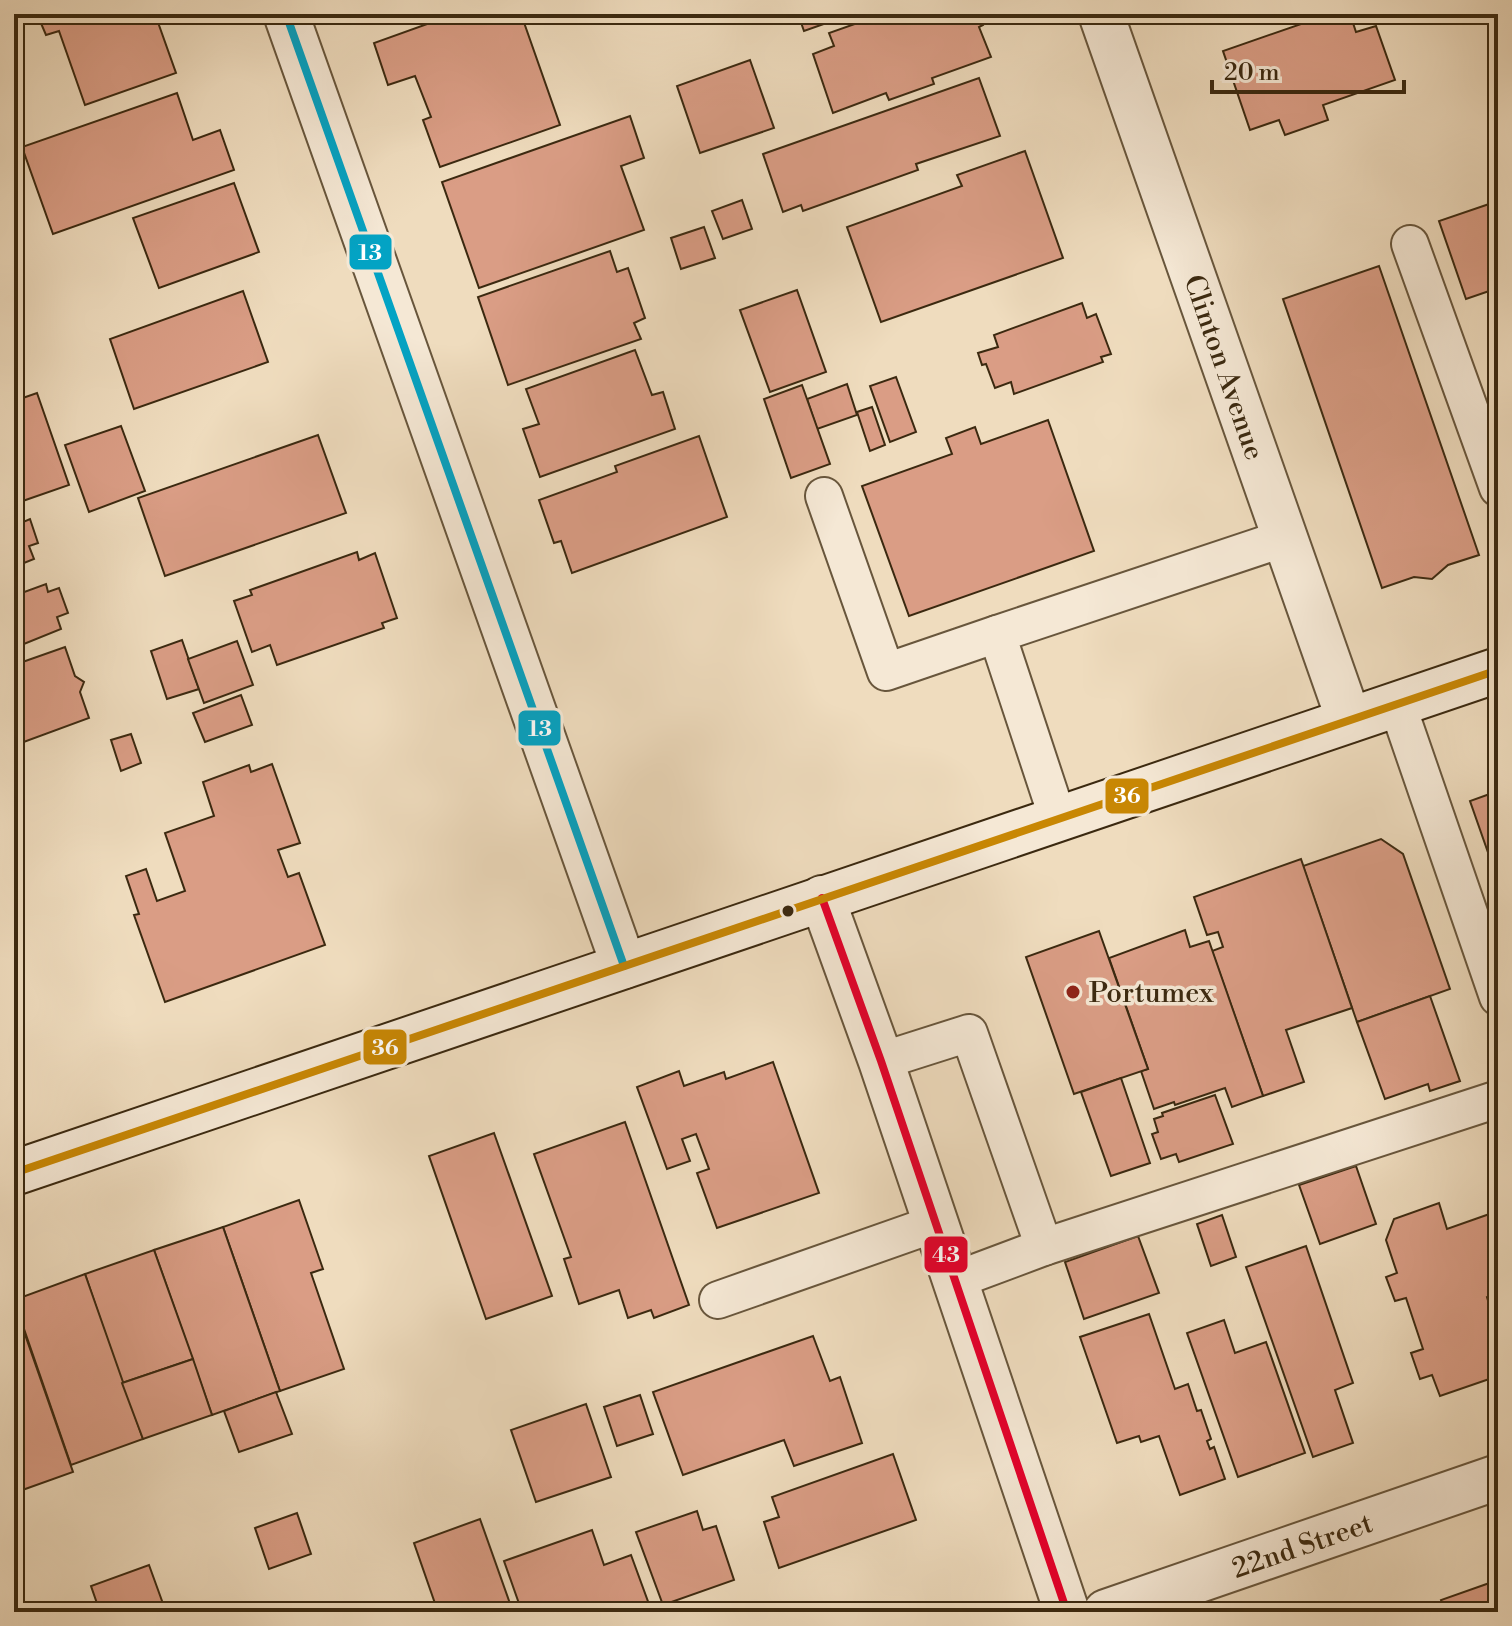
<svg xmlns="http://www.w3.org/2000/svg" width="1512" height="1626" font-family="'Libre Bodoni',serif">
  <rect width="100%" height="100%" fill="#efdcbe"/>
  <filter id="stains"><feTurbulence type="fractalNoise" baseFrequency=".0025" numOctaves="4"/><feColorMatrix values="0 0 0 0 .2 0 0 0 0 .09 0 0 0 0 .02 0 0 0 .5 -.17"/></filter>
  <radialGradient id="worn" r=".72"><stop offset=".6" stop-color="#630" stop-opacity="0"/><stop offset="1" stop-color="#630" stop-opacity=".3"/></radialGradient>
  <g fill="#da9d85" stroke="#3b2910" stroke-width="2">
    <path d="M37 14H155L176 73 85 105 59 31 46 35Z"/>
    <path d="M455 14H521L560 125 440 167 423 120 431 117 415 76 388 85 374 43Z"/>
    <path d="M798 14H852L804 31Z"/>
    <path d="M883 14H979L983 25 979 27 991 57 932 78 934 84 889 100 886 93 833 113 813 54 834 46 829 33Z"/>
    <path d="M1330 14H1350L1356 32 1376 26 1395 80 1323 105 1328 120 1285 135 1279 120 1250 130 1223 51Z"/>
    <path d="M750 60 774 128 700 153 677 86Z"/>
    <path d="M979 78 1000 136 916 164 918 170 803 211 801 205 783 212 763 154Z"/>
    <path d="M177 93 193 140 220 130 234 170 53 234 22 147Z"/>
    <path d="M630 116 644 158 621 166 644 230 479 288 442 182Z"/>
    <path d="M1025 151 1063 258 881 322 847 227 962 186 957 175Z"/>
    <path d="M14 177 23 202 14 205Z"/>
    <path d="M234 183 259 252 159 288 133 218Z"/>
    <path d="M742 200 752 229 723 239 712 211Z"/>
    <path d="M1498 201V288L1466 299 1439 221Z"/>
    <path d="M704 227 715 258 681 269 671 238Z"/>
    <path d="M610 251 617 272 628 268 645 318 634 323 641 339 508 385 478 297Z"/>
    <path d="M1379 266 1479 555 1448 565 1432 579 1414 577 1382 588 1283 299Z"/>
    <path d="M797 290 826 372 770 392 740 310Z"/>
    <path d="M243 291 268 362 134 409 110 339Z"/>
    <path d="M1082 303 1087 318 1096 314 1111 354 1101 357 1103 362 1014 394 1011 382 995 388 986 364 982 365 978 353 998 347 994 335Z"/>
    <path d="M635 350 652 395 663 392 675 429 540 477 523 429 539 424 526 389Z"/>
    <path d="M896 377 916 432 890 442 870 386Z"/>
    <path d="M847 384 857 415 817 429 807 399Z"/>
    <path d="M802 385 830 464 791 478 764 399Z"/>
    <path d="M37 393 69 485 14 504V401Z"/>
    <path d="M872 407 885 445 870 451 857 412Z"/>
    <path d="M1048 420 1094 551 909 616 862 486 952 454 946 438 975 427 981 444Z"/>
    <path d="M121 426 145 491 89 512 65 445Z"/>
    <path d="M318 435 346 513 165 576 138 498Z"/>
    <path d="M699 436 727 517 572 573 561 541 554 543 539 500 617 472 615 466Z"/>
    <path d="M17 512 21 523 30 519 38 543 29 546 34 559 14 567V513Z"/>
    <path d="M357 552 359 560 375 553 397 618 382 623 384 628 277 665 270 645 252 652 234 601 252 595 250 590Z"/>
    <path d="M14 578 19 594 46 584 48 592 59 588 68 613 57 617 61 629 14 648Z"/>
    <path d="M182 640 199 689 167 699 151 651Z"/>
    <path d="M237 641 253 685 204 703 188 659Z"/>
    <path d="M65 647 75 676 84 682 80 692 89 718 21 743 16 732 14 733V665Z"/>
    <path d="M241 695 252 725 205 742 193 713Z"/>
    <path d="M131 734 141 763 121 771 111 740Z"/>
    <path d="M272 764 300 843 278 850 288 877 299 873 325 945 165 1002 134 915 139 914 126 876 146 869 157 901 185 891 165 833 214 816 203 782 249 765 251 772Z"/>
    <path d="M1498 791V881L1470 801Z"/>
    <path d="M1381 839 1403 854 1450 989 1357 1022 1303 866Z"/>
    <path d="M1301 859 1352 1008 1286 1030 1304 1082 1263 1096 1212 951 1223 947 1218 932 1207 935 1194 897Z"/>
    <path d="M1185 930 1190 947 1209 941 1263 1096 1232 1107 1225 1088 1175 1105 1174 1102 1154 1109 1141 1071 1148 1069 1109 958Z"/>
    <path d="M1099 931 1148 1069 1074 1094 1026 957Z"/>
    <path d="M1430 996 1460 1081 1430 1091 1428 1084 1385 1099 1357 1022Z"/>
    <path d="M773 1062 819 1193 717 1228 697 1173 709 1169 696 1134 682 1139 690 1161 667 1169 637 1087 679 1071 684 1086 724 1072 726 1079Z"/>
    <path d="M1121 1078 1150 1163 1111 1176 1081 1092Z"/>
    <path d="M1215 1095 1233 1144 1179 1162 1176 1154 1161 1159 1152 1134 1158 1132 1154 1119 1163 1116 1162 1113Z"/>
    <path d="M625 1122 689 1305 654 1318 651 1310 628 1318 619 1290 579 1304 564 1259 571 1257 534 1154Z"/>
    <path d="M494 1133 552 1296 486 1319 429 1156Z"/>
    <path d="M1356 1166 1376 1224 1320 1244 1299 1185Z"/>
    <path d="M299 1200 323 1269 311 1273 344 1369 280 1391 223 1227Z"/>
    <path d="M1439 1203 1447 1229 1498 1211V1293L1487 1297 1489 1304 1498 1301V1376L1440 1396 1432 1375 1420 1379 1411 1353 1423 1349 1406 1298 1395 1301 1386 1277 1397 1273 1386 1240 1394 1219Z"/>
    <path d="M1222 1215 1236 1257 1211 1266 1197 1224Z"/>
    <path d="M223 1227 280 1391 212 1415 154 1250Z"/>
    <path d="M1138 1236 1159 1293 1084 1319 1065 1262Z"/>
    <path d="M1306 1246 1353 1383 1335 1390 1353 1443 1313 1457 1246 1267Z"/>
    <path d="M154 1250 193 1359 122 1383 85 1274Z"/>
    <path d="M85 1274 143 1439 71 1465 14 1300Z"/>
    <path d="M14 1303 73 1472 14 1493Z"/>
    <path d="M1149 1314 1175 1389 1188 1384 1197 1411 1201 1410 1211 1439 1207 1441 1210 1449 1214 1447 1225 1479 1180 1495 1159 1436 1141 1442 1139 1436 1117 1443 1080 1337Z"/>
    <path d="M1224 1320 1235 1353 1266 1342 1305 1453 1238 1477 1187 1333Z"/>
    <path d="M813 1336 830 1381 840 1377 862 1443 794 1466 784 1440 683 1475 653 1392Z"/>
    <path d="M193 1359 212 1415 143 1439 122 1383Z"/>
    <path d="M276 1392 292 1434 239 1452 224 1411Z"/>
    <path d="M640 1395 653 1434 617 1446 604 1407Z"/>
    <path d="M586 1404 611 1477 536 1502 511 1430Z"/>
    <path d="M893 1454 916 1520 779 1568 764 1522 779 1517 772 1497Z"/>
    <path d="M697 1511 703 1530 716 1526 734 1580 663 1605 636 1532Z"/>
    <path d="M297 1513 311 1554 269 1569 255 1528Z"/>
    <path d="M480 1519 513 1612H438L414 1543Z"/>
    <path d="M592 1530 604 1565 631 1555 650 1607 635 1612H522L504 1561Z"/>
    <path d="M149 1565 166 1612H100L91 1586Z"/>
    <path d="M1498 1580V1612H1445L1441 1600Z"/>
  </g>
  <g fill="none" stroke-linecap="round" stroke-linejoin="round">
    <defs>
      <g id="service">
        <path d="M1410 244 1498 488"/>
        <path d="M824 496 886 672 997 634"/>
        <path d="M1397 704 1498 997"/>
        <path d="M1058 819 997 634 1285 538"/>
        <path d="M881 1061 969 1033 1044 1247"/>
        <path d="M953 1281 1044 1247 1498 1099"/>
        <path d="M718 1300 934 1224"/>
      </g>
      <g id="minor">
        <path d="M286 14 624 966"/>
        <path d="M1101 14 1349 720"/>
        <path d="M822 898 881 1061 1067 1612"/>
        <path d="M1106 1612 1498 1477"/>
      </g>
      <path id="secondary" d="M14 1173 1498 670"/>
    </defs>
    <use href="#service" stroke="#68563c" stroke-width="40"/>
    <use href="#minor" stroke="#68563c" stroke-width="48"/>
    <use href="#secondary" stroke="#3b2910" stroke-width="48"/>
    <use href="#service" stroke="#f5e8d5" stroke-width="36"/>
    <use href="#minor" stroke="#f5e8d5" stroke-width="44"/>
    <use href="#secondary" stroke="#f5e8d5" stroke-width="44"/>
    <defs>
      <path id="bus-1" d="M286 14 624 966"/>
      <path id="bus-2" d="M822 898 881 1061 1067 1612"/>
      <path id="bus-3" d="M14 1173 1498 670"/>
    </defs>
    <use href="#bus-1" stroke="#f5e8d5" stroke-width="14"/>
    <use href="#bus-2" stroke="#f5e8d5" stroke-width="14"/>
    <use href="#bus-3" stroke="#f5e8d5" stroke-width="14"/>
    <use href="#bus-1" stroke="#03a3c4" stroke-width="8"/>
    <use href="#bus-2" stroke="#e4002b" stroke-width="8"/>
    <use href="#bus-3" stroke="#c88704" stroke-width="8"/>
  </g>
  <circle fill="#3b2910" stroke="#f5e8d5" stroke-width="3" cx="788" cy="911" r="7"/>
  <circle fill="#8f2418" stroke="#f5e8d5" stroke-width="3" cx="1073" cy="992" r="8"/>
  <g text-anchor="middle" stroke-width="7" stroke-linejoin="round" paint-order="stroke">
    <g font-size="28" fill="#3b2910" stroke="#f5e8d5">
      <text transform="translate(1225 367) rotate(71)" y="10">Clinton Avenue</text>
      <text transform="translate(1302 1545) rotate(-19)" y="10">22nd Street</text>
    </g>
    <g font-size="28" fill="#3b2910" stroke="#f5e8d5" text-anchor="start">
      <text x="1089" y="1002">Portumex</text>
    </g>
  </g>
  <g stroke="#f5e8d5" stroke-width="3">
    <rect x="348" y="233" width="45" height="38" rx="8" fill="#03a3c4"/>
    <rect x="517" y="709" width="45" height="38" rx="8" fill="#03a3c4"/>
    <rect x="1104" y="777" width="46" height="38" rx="8" fill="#c88704"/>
    <rect x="362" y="1028" width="46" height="38" rx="8" fill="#c88704"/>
    <rect x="923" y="1235" width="46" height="39" rx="8" fill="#e4002b"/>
  </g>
  <g font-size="22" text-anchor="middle" font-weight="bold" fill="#fff">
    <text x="370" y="260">13</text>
    <text x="540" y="736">13</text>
    <text x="1127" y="803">36</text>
    <text x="385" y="1055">36</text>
    <text x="946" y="1262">43</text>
  </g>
  <rect width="1512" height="1626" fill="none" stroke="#efdcbe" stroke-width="48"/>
  <rect x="16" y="16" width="1480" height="1594" fill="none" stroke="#3b2910" stroke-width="4"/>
  <rect x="24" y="24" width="1464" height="1578" fill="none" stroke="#3b2910" stroke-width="2"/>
  <path d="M1212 80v12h192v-12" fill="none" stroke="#3b2910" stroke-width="4"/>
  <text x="1224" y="80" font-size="24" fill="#3b2910" stroke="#f5e8d5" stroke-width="6" paint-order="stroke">20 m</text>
  <rect width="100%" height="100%" filter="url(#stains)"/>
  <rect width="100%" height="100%" fill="url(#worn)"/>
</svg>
